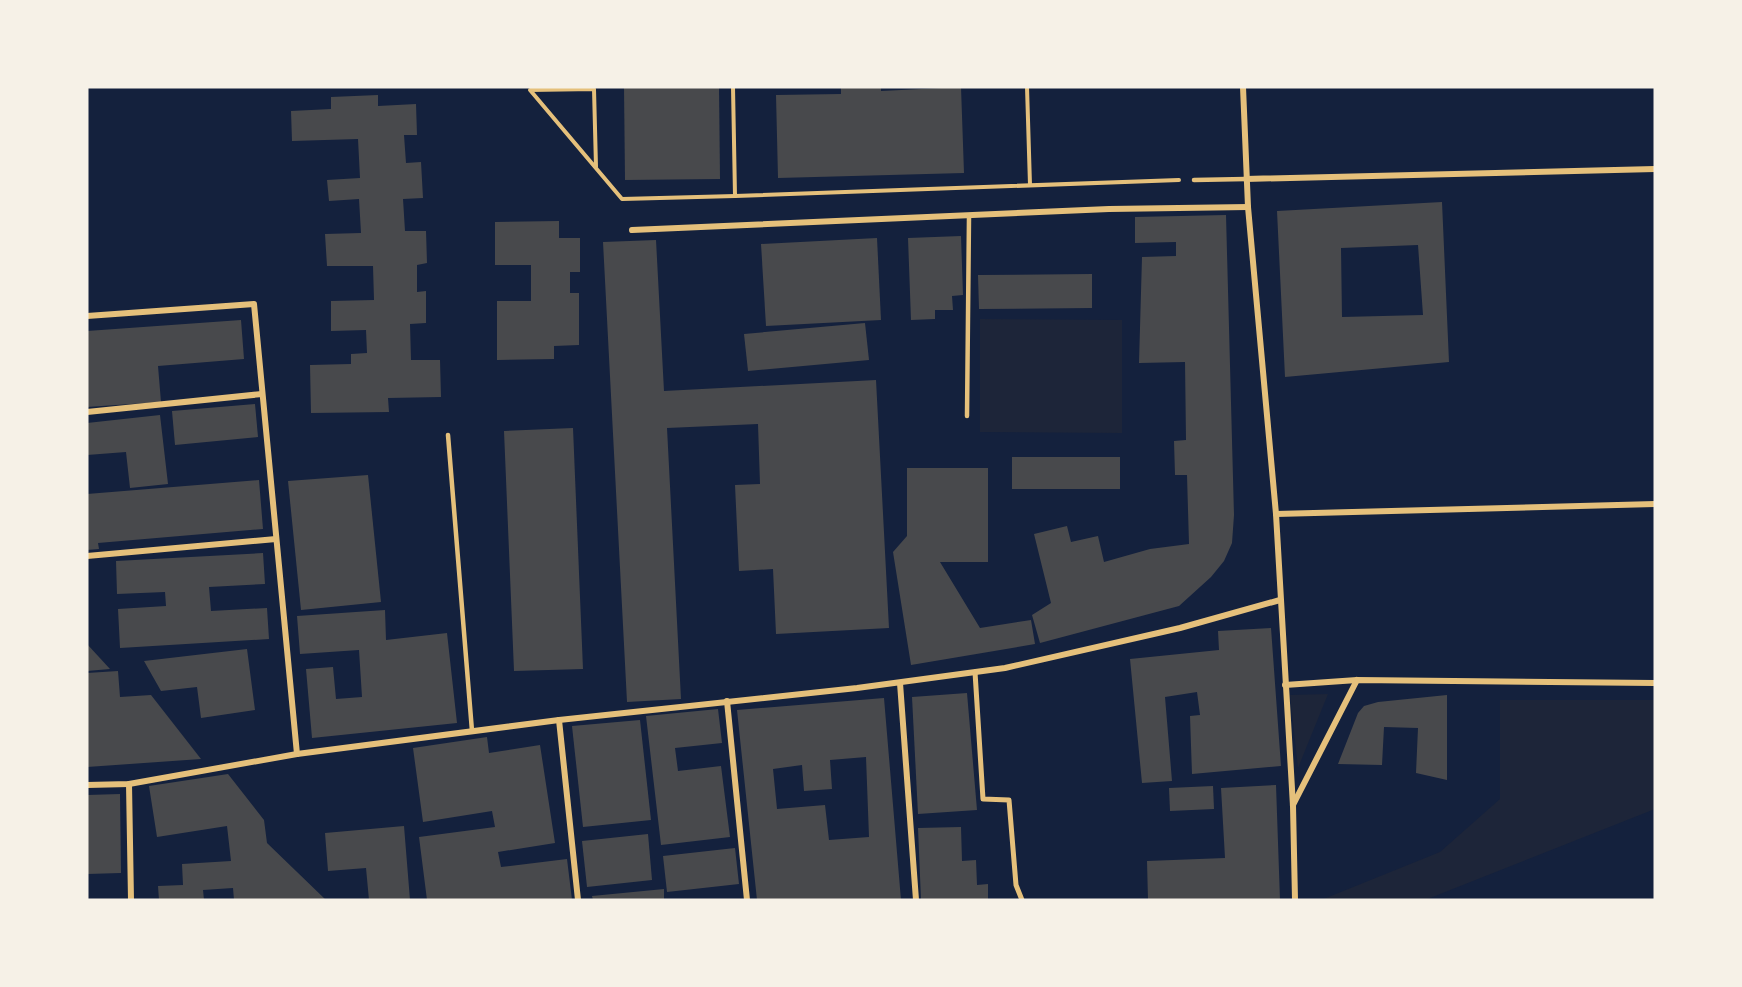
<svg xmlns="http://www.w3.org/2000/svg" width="1742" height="987" font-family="Jost,sans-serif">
  <rect width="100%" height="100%" fill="#14213d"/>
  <g fill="#1d2539">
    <path d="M980 319 1122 320V433L980 432Z"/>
    <path d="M1328 694 1298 768 1290 695Z"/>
    <path d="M1500 700H1655V809L1425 900H1321L1440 852 1500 799Z"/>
  </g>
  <g fill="#48494c" fill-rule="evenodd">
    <path d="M624 87H719L720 179 625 180Z"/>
    <path d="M841 87H881V91L961 87 964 173 778 178 776 95 841 94Z"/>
    <path d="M378 95V106L416 104 417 135H404L406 163 421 162 423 198 403 199 405 231H426L427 263 417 265V292L426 291V323L410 324 411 360H440L441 397 388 398 389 412 311 413 310 365 351 364V354L367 353 366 330 331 331V301L374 300 373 266H327L325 234 361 233 359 199 329 201 327 180 360 178 358 139 292 141 291 111 331 109V97Z"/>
    <path d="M1442 202 1449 362 1285 377 1277 211ZM1418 245 1423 315 1342 317 1341 248Z"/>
    <path d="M1226 215 1234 515 1232 543 1224 561 1211 577 1179 606 1040 643 1032 615 1051 603 1034 534 1067 526 1071 542 1098 536 1104 562 1150 549 1189 544 1187 475H1175L1174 441 1186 440 1185 362 1139 363 1142 257 1176 256V242L1135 243V217Z"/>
    <path d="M559 221V238H580V272H570V293H579V345L554 346V359L497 360V301H531V265H495V222Z"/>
    <path d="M961 236 963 295 952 296 953 310H935V319L911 320 908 238Z"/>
    <path d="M877 238 881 320 766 326 761 244Z"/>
    <path d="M656 240 664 391 876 380 889 628 776 634 773 569 739 571 735 485 760 484 758 424 667 428 681 699 627 702 603 242Z"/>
    <path d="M1092 274V308L979 309 978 275Z"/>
    <path d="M241 320 244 359 158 366 161 402 87 407V331Z"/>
    <path d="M865 323 869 360 748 371 744 334Z"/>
    <path d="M255 404 258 437 175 445 172 411Z"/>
    <path d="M160 415 168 484 130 488 126 452 87 455V423Z"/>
    <path d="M573 428 583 669 514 671 504 431Z"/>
    <rect x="1012" y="457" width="108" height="32"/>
    <path d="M907 468H988V562H940L980 628 1031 620 1035 644 911 665 893 552 907 536Z"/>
    <path d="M368 475 381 602 301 610 288 481Z"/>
    <path d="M259 480 263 529 98 543 99 549 87 550V494Z"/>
    <path d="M263 553 265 584 209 587 211 611 267 608 269 639 120 648 118 609 166 606 165 592 117 594 116 561Z"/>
    <path d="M385 610 386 640 447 633 457 723 312 738 306 669 333 667 336 699 362 697 359 650 300 654 297 616Z"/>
    <path d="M1271 628 1281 766 1192 774 1190 716 1200 715 1197 692 1165 697 1172 781 1142 783 1130 659 1219 650 1218 631Z"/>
    <path d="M87 644 110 669 87 671Z"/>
    <path d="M247 649 255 710 201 718 197 687 161 691 144 661Z"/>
    <path d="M118 671 120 697 151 695 201 759 87 767V673Z"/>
    <path d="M967 693 977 810 918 814 912 697Z"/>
    <path d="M1447 695V780L1416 773 1418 728 1384 727 1382 765 1338 764 1358 713 1364 706 1378 702Z"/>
    <path d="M884 698 901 900H757L737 710ZM866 757 869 837 829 840 825 805 777 809 773 769 802 765 804 791 832 789 830 760Z"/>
    <path d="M718 709 722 743 675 748 678 771 721 766 730 837 661 845 646 716Z"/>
    <path d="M640 720 651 820 583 827 572 726Z"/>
    <path d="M487 737 489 753 540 745 555 843 498 852 501 867 567 859 572 900H427L419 837 495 827 492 811 423 822 413 748Z"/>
    <path d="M228 774 264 820 267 843 326 900H234L233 888 203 890 204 900H159L158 886 183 885 182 864 231 861 227 826 157 837 149 786Z"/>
    <path d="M1276 785 1280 900H1148L1147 861 1225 858 1221 788Z"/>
    <path d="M1213 786 1214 809 1170 811 1169 788Z"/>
    <path d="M120 794 121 873 87 874V795Z"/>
    <path d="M404 826 410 900H369L366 868 328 871 325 833Z"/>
    <path d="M961 827 962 861 976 860 977 885 988 884V900H921L918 828Z"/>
    <path d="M648 834 652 880 587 887 582 841Z"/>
    <path d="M735 848 739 884 667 892 663 856Z"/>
    <path d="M664 889V900H593L592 896Z"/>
  </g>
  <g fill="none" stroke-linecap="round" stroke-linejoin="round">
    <g stroke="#e5c07b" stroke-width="4">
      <path d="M733 87 735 196 1179 180"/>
      <path d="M1027 87 1030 185"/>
      <path d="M596 167 594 89 530 90 622 199 735 196"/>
    </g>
    <g stroke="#e5c07b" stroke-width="4.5">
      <path d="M1194 180 1246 179"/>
      <path d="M967 416 969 217"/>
      <path d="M448 435 472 731"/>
    </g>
    <path stroke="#e5c07b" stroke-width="5" d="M975 672 983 799 1009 800 1016 885 1022 900"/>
    <g stroke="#e5c07b" stroke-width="6">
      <path d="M1243 87 1248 207 1276 514 1293 806 1295 900"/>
      <path d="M1246 179 1655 169"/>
      <path d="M632 230 1109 209 1248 207"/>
      <path d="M87 316 254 304 297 754"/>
      <path d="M87 412 262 394"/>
      <path d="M1276 514 1655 504"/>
      <path d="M87 556 276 539"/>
      <path d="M900 683 916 900"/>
      <path d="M1285 685 1357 680 1655 683"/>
      <path d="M727 701 747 900"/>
      <path d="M559 720 578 900"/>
      <path d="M129 784 131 900"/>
      <path d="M87 785 129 784 297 754 559 720 857 688 1005 668 1180 628 1280 600"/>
      <path d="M1293 805 1357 680"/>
    </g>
  </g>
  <rect width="1742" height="987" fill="none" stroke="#f6f1e7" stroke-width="177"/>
</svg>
